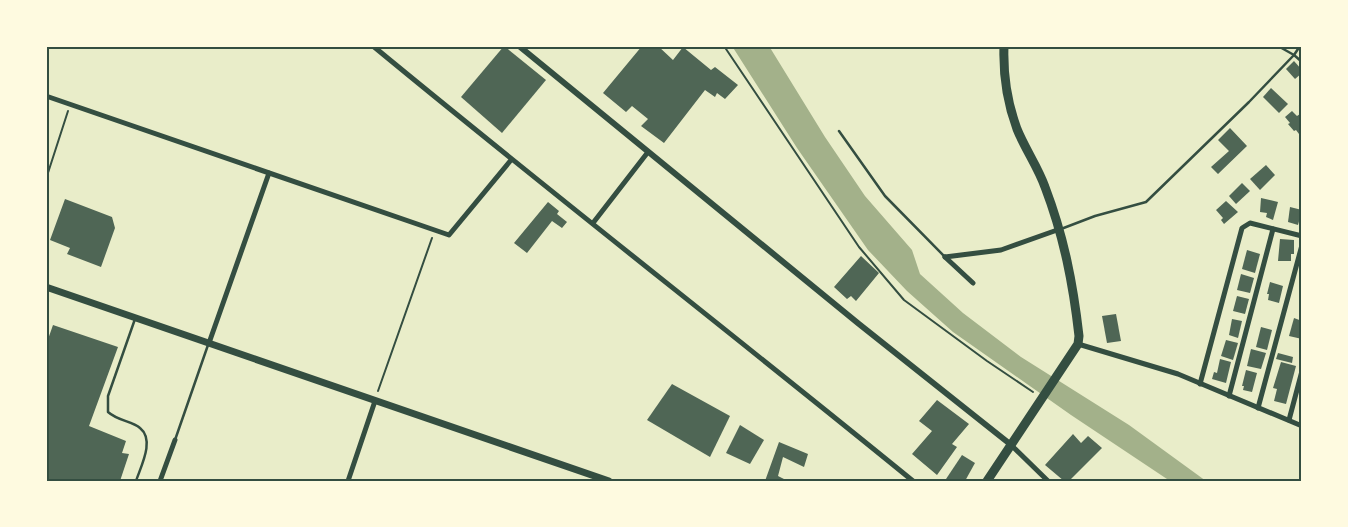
<svg xmlns="http://www.w3.org/2000/svg" width="1348" height="527" font-family="'PT Sans',sans-serif">
  <rect width="100%" height="100%" fill="#e9edc9"/>
  <path fill="#a3b18a" d="M732 46H769L825 137 865 196 912 250 920 274 963 313 1021 357 1129 425 1206 481H1170L1071 415 953 332 907 291 868 250 797 148Z"/>
  <g fill="#4f6655">
    <path d="M504 46 546 80 502 133 461 97Z"/>
    <path d="M642 46H658L673 60 683 47 711 70 715 67 738 85 725 99 717 93 715 97 705 90 664 143 641 126 648 119 632 106 626 112 603 93Z"/>
    <path d="M1294 61 1302 70V73L1295 79 1286 69Z"/>
    <path d="M1271 88 1288 104 1279 113 1263 97Z"/>
    <path d="M1292 111 1297 116 1300 114 1302 116V131L1299 134 1296 130 1294 131 1288 124 1290 123 1285 117Z"/>
    <path d="M1230 128 1247 146 1218 174 1211 167 1229 151 1218 140Z"/>
    <path d="M1266 165 1275 175 1260 190 1250 179Z"/>
    <path d="M1242 183 1250 191 1236 204 1229 196Z"/>
    <path d="M1261 198 1278 202 1273 220 1266 217 1267 213 1260 212Z"/>
    <path d="M65 199 112 217 115 228 101 267 67 254 70 248 50 240Z"/>
    <path d="M1226 201 1238 212 1224 224 1221 220 1223 218 1216 210Z"/>
    <path d="M548 202 559 211 557 214 567 222 562 228 552 221 527 253 514 243Z"/>
    <path d="M1290 207 1302 210 1298 225 1288 222Z"/>
    <path d="M1280 239 1294 240V254H1291V261H1278Z"/>
    <path d="M1247 250 1260 254 1255 273 1242 269Z"/>
    <path d="M861 256 879 273 856 301 851 296 847 299 834 287Z"/>
    <path d="M1241 274 1254 278 1250 293 1237 290Z"/>
    <path d="M1270 282 1283 286 1279 303 1268 300 1269 294H1267Z"/>
    <path d="M1237 296 1249 299 1245 314 1233 311Z"/>
    <path d="M1116 314 1121 341 1107 343 1102 316Z"/>
    <path d="M1294 318 1302 321V339L1289 336Z"/>
    <path d="M1232 319 1242 321 1238 338 1229 335Z"/>
    <path d="M53 325 118 347 89 426 126 441 122 453 129 454 120 481H46V345Z"/>
    <path d="M1261 327 1272 330 1267 350 1256 347Z"/>
    <path d="M1226 340 1238 343 1233 360 1221 356Z"/>
    <path d="M1251 349 1266 353 1261 369 1247 366Z"/>
    <path d="M1278 353 1293 357 1292 363 1276 359Z"/>
    <path d="M1220 359 1231 362 1226 383 1212 379 1214 372 1217 373Z"/>
    <path d="M1281 362 1296 366 1286 404 1274 401 1277 389 1273 388Z"/>
    <path d="M1246 370 1257 373 1252 392 1243 390 1244 386H1242Z"/>
    <path d="M672 384 730 416 710 457 647 420Z"/>
    <path d="M937 400 969 424 952 444 957 447 937 475 912 454 932 431 919 421Z"/>
    <path d="M740 425 764 440 750 464 726 453Z"/>
    <path d="M1073 434 1081 443 1088 436 1102 448 1069 481H1064L1045 465Z"/>
    <path d="M779 442 808 454 804 467 783 457 778 476 788 481H765Z"/>
    <path d="M962 455 975 463 965 481H949L946 479Z"/>
  </g>
  <g fill="none" stroke-linecap="round" stroke-linejoin="round">
    <g stroke="#344e41" stroke-width="2">
      <path d="M724 46 859 247 904 300 987 361 1033 392"/>
      <path d="M46 179 68 111"/>
      <path d="M378 391 432 238"/>
    </g>
    <g stroke="#344e41" stroke-width="2.5">
      <path d="M1278 46 1294 55 1302 62"/>
      <path d="M839 131 885 196 945 257"/>
      <path d="M1061 229 1095 216 1146 202 1249 102 1294 55 1300 46"/>
      <path d="M135 319 108 396V412C118 421 132 421 140 428 155 440 141 466 136 481"/>
      <path d="M175 440 208 345"/>
    </g>
    <g stroke="#344e41" stroke-width="5">
      <path d="M373 46C551 193 734 335 913 481"/>
      <path d="M46 96 449 235 511 160"/>
      <path d="M593 223 648 152"/>
      <path d="M945 257 1001 250 1060 229"/>
      <path d="M945 257 973 283"/>
      <path d="M209 343 269 173"/>
      <path d="M1078 344 1178 374 1302 426"/>
      <path d="M1200 384 1242 228 1250 223 1302 236"/>
      <path d="M1229 396 1273 229"/>
      <path d="M1258 408 1302 245"/>
      <path d="M1289 420 1302 371"/>
      <path d="M1010 444 1048 481"/>
      <path d="M160 481 175 440"/>
      <path d="M348 481 375 401"/>
    </g>
    <path stroke="#344e41" stroke-width="6" d="M519 46 859 324 1010 444"/>
    <path stroke="#344e41" stroke-width="7" d="M46 287 609 481"/>
    <path stroke="#344e41" stroke-width="9" d="M987 481 1078 344 1079 336C1073 283 1064 237 1045 187 1038 167 1025 149 1017 129 1007 102 1003 74 1004 46"/>
  </g>
  <rect width="1348" height="527" fill="none" stroke="#fefae0" stroke-width="95"/>
  <rect x="48" y="48" width="1252" height="432" fill="none" stroke="#344e41" stroke-width="2"/>
</svg>
